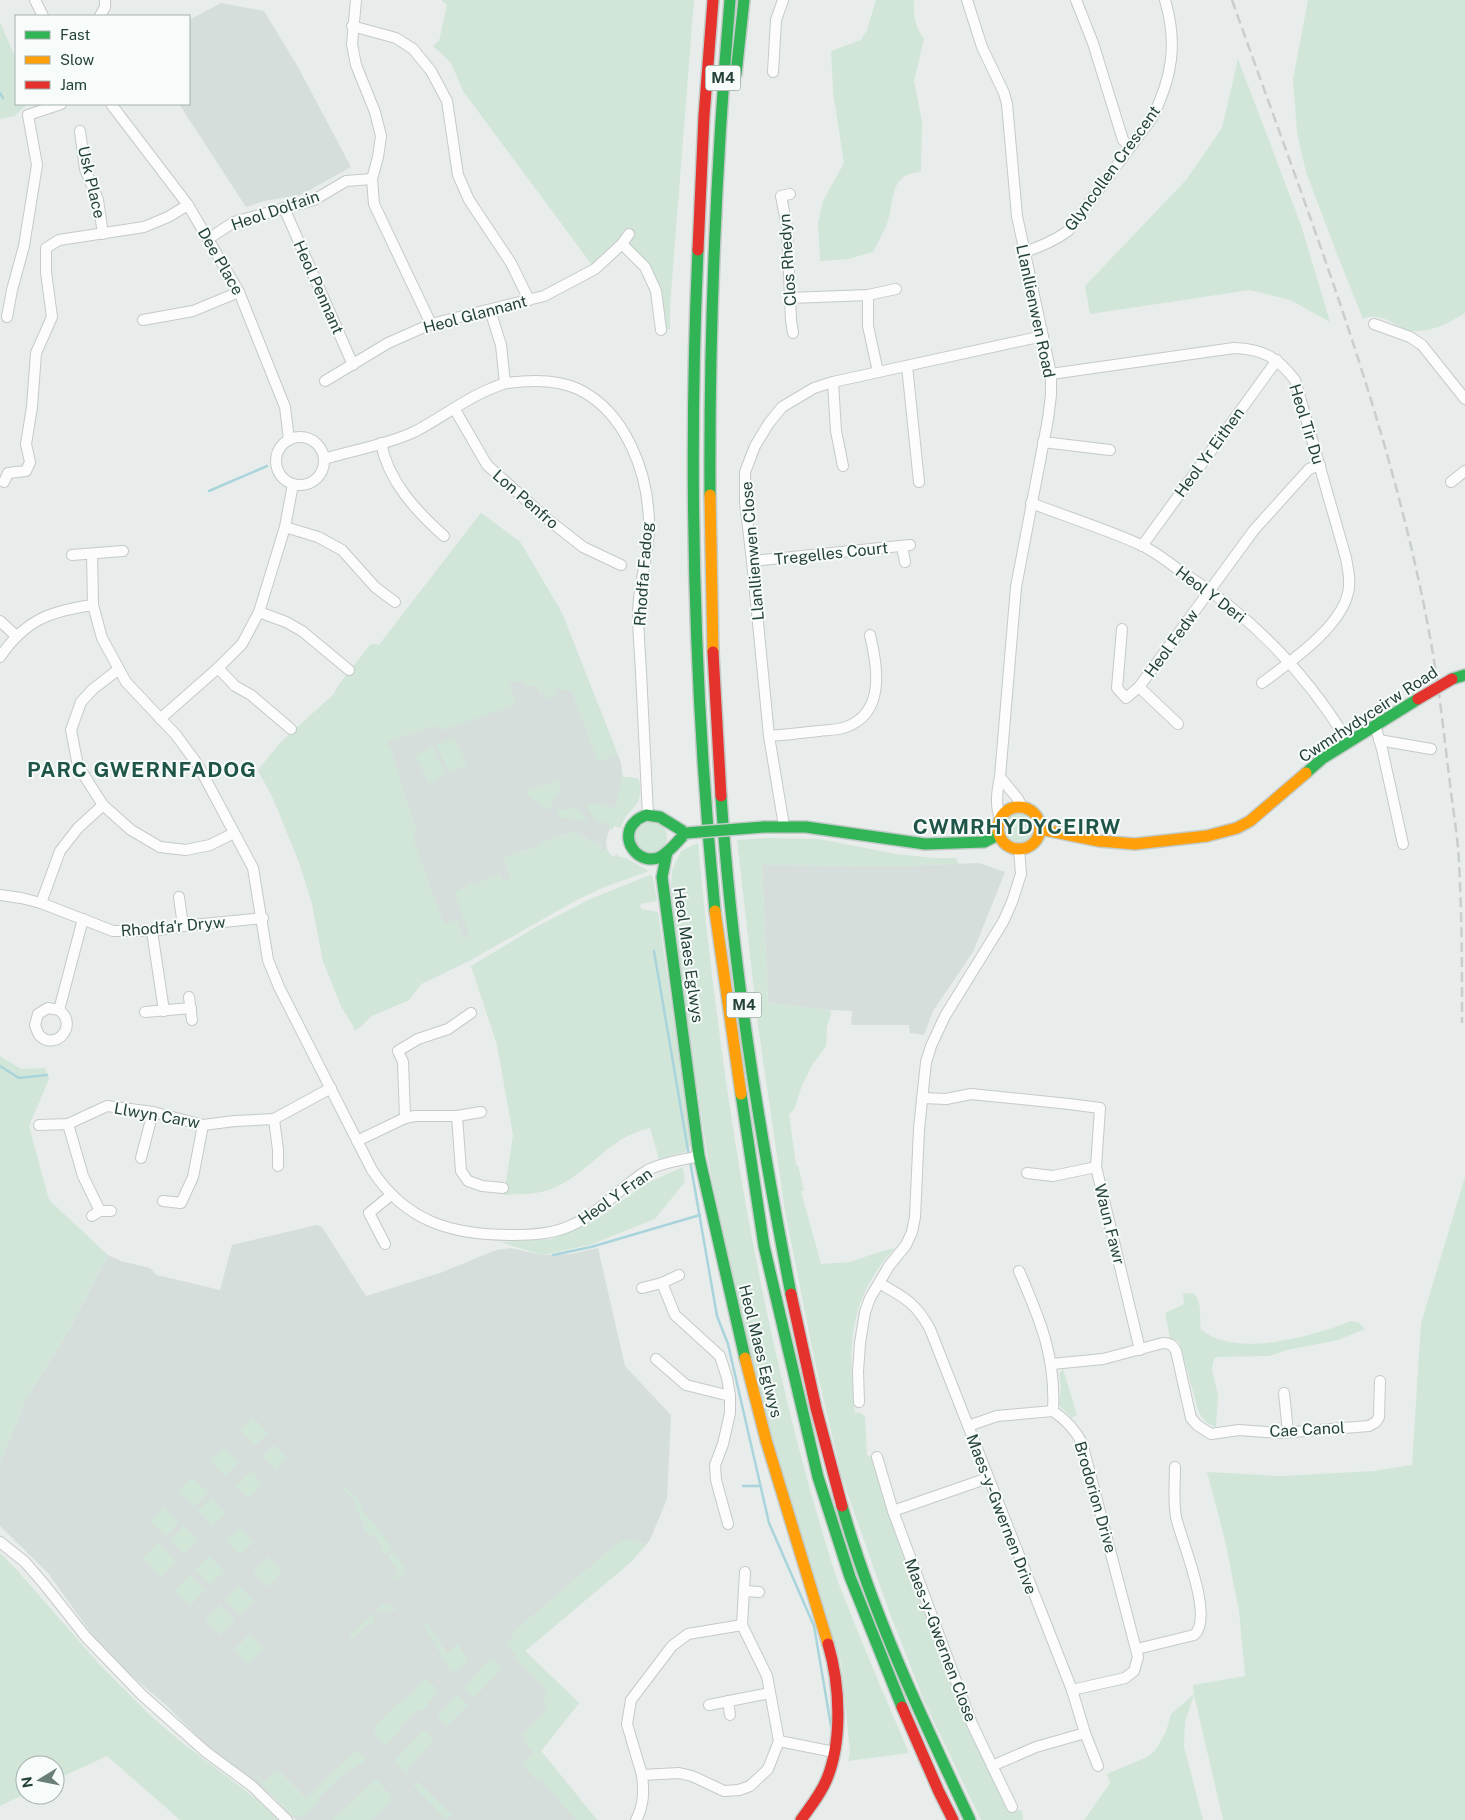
<svg xmlns="http://www.w3.org/2000/svg" width="1465" height="1820" font-family="'Public Sans',sans-serif">
  <rect width="100%" height="100%" fill="#e8edeb"/>
  <g fill="#d6dedb">
    <path d="M221 3 264 11 298 67 351 167 301 195 264 201 246 207 179 104H189V20Z"/>
    <path d="M481 513 520 542 562 613 621 763 623 780 606 842 607 850 600 851 602 846 573 832 538 844V846L504 858 511 878 502 881 500 875 455 892 470 937 464 939 471 960 421 984 409 1000 371 1016 358 1029 353 1030 354 1027 342 1008 323 961 312 903 299 862 273 798 258 770 280 743 334 694 338 686 371 644 379 645Z"/>
    <path d="M979 863 1005 872 973 952 933 1011 924 1035 910 1033 909 1025H851L852 1011 830 1010 768 1003 762 865 898 866Z"/>
    <path d="M316 1225 322 1227 366 1296 440 1273 496 1250 511 1248 542 1255 571 1254 598 1248 625 1366 671 1415 667 1499 650 1540 632 1561 525 1651 579 1703 541 1751 597 1820H296L273 1797 245 1777 207 1746 167 1706 106 1654 48 1573 0 1526V1463L26 1399 69 1330 108 1255 121 1261 150 1268 157 1275 220 1290 232 1245Z"/>
  </g>
  <g fill="#d1e6d8">
    <path d="M441 0H694L670 306V329L661 330 656 291 622 244 595 269 463 91 451 63 433 46 439 41 447 5Z"/>
    <path d="M876 0H914C913 16 915 26 924 39L914 81 922 121 921 172C888 173 895 202 887 224 883 234 877 243 873 252L848 259 820 261 818 223 823 201 844 163 833 92 831 51 861 40 867 30Z"/>
    <path d="M1308 0H1465V313C1451 322 1430 333 1412 331 1396 328 1381 310 1363 319L1339 259 1306 172 1297 133 1293 79Z"/>
    <path d="M0 22 16 59V104H27L15 116 0 119Z"/>
    <path d="M1238 59 1301 225 1330 322 1290 300 1250 290 1090 314 1085 286 1186 180 1222 128Z"/>
    <path d="M481 513 520 542 562 613 618 755 598 762 572 692 555 688 556 697 546 698 545 692 539 693 537 685 527 686 523 680 508 683 516 704 444 730 435 726 386 742 391 750 416 830 413 838 433 895 434 896 444 924 457 920 464 939 470 937 454 892 467 888V886L500 874 502 880 511 878 504 858 537 846 538 844 573 832 602 846 601 851 607 850 613 857 617 854 619 857 626 858 649 871 602 888 573 902 471 960 421 984 409 1000 371 1016 358 1029 353 1030 354 1027 342 1008 323 961 312 903 299 862 273 798 258 770 280 743 334 694 338 686 371 644 379 645Z"/>
    <path d="M454 737 467 764 450 773 436 746Z"/>
    <path d="M433 747 446 775 429 784 415 756Z"/>
    <path d="M622 777H631L639 779C645 812 627 804 621 828L614 826 612 830 609 829 610 824 595 821 587 806 594 803 615 808Z"/>
    <path d="M558 780 561 787 550 808 546 810 525 792Z"/>
    <path d="M576 808 589 821 558 817 557 811Z"/>
    <circle cx="1018" cy="828" r="15"/>
    <circle cx="651" cy="837" r="16"/>
    <path d="M765 838 819 839 896 854 934 858H956L959 864 898 866 762 865 768 1003 830 1010 831 1013 827 1027 826 1046 811 1067 802 1085 794 1110 789 1114 796 1165H798L804 1191H801L821 1264 850 1262 879 1252 895 1248C847 1300 848 1347 855 1414L858 1412 865 1416 867 1455 871 1457 896 1532 1010 1811 1022 1810 1023 1820H981L924 1701 889 1611 842 1478 815 1363 785 1211 758 1026 737 840Z"/>
    <path d="M698 843C721 1088 760 1334 834 1570 840 1589 849 1608 856 1627 873 1669 891 1711 909 1753L848 1761 850 1751 841 1664 791 1505 745 1343 707 1154 678 962 671 885 672 870 681 851Z"/>
    <path d="M647 876 651 875 653 878 657 901 640 904 641 909 658 912 691 1137V1145L685 1152 659 1159 650 1128C608 1137 588 1175 551 1189 537 1195 519 1194 504 1195L513 1135 497 1045 471 966 536 927 588 900Z"/>
    <path d="M0 1056 21 1069 45 1068 49 1079 29 1126 49 1200 108 1255 69 1330 26 1399 0 1463Z"/>
    <path d="M683 1167 685 1182 655 1219 590 1245 542 1255 500 1242 552 1239 596 1220 645 1184Z"/>
    <path d="M1465 1177V1820H1223L1194 1695 1185 1722 1184 1746 1203 1820H1084L1110 1783 1107 1774 1147 1757 1155 1751 1166 1732 1171 1714 1194 1694 1193 1685 1245 1676 1239 1611 1225 1540 1207 1472 1280 1476 1374 1471 1412 1465 1421 1323Z"/>
    <path d="M1193 1293C1203 1302 1199 1316 1201 1329 1233 1359 1314 1336 1351 1321L1359 1323 1365 1329 1338 1340 1287 1350 1269 1356 1217 1357 1214 1359 1212 1369 1218 1396 1216 1427 1207 1423 1199 1413 1181 1348 1179 1342 1170 1338 1165 1313 1184 1304 1183 1294Z"/>
    <path d="M1063 1369 1077 1415 1072 1418 1059 1405 1061 1387 1059 1374Z"/>
    <path d="M253 1417 268 1433 255 1445 240 1430Z"/>
    <path d="M274 1445 287 1458 276 1470 262 1456Z"/>
    <path d="M224 1447 239 1462 225 1476 210 1460Z"/>
    <path d="M251 1471 263 1484 248 1498 236 1486Z"/>
    <path d="M192 1478 208 1493 194 1507 178 1491Z"/>
    <path d="M345 1487 357 1497 363 1512 381 1532 392 1549 384 1554 377 1538 366 1532 352 1498 343 1488Z"/>
    <path d="M212 1498 226 1513 212 1526 198 1511Z"/>
    <path d="M164 1507 179 1522 166 1536 150 1521Z"/>
    <path d="M184 1526 198 1540 184 1554 170 1540Z"/>
    <path d="M240 1528 254 1542 240 1555 226 1541Z"/>
    <path d="M633 1540 646 1544 632 1561 525 1651 579 1703 541 1751 597 1820H576L540 1779 537 1781 522 1765 534 1752 525 1744 528 1741 522 1735 548 1709 545 1706 544 1695 548 1691 515 1658 517 1656 505 1645 513 1636 511 1634 615 1545 622 1541Z"/>
    <path d="M158 1543 176 1562 161 1577 143 1558Z"/>
    <path d="M394 1552 407 1572 396 1579 392 1577 397 1574 396 1572 398 1570 388 1556Z"/>
    <path d="M0 1553 17 1570 99 1664 151 1716 180 1741 271 1810 280 1820H180L107 1756 55 1780V1765H25V1794L0 1806Z"/>
    <path d="M209 1556 224 1571 210 1584 195 1570Z"/>
    <path d="M268 1557 282 1571 268 1587 253 1572Z"/>
    <path d="M190 1575 205 1590 190 1606 175 1591Z"/>
    <path d="M239 1586 254 1601 240 1615 225 1600Z"/>
    <path d="M220 1605 235 1620 220 1635 205 1620Z"/>
    <path d="M382 1605H391L397 1610 375 1612 374 1623 367 1624 350 1641V1636L380 1607Z"/>
    <path d="M428 1623 447 1654 458 1644 468 1662 460 1670 453 1671 449 1668 424 1626Z"/>
    <path d="M250 1634 264 1649 248 1664 234 1650Z"/>
    <path d="M491 1658H493L503 1668 474 1698 465 1690 464 1687Z"/>
    <path d="M426 1678 439 1691 424 1709 417 1710 401 1726 400 1731 384 1746 373 1733 377 1729 374 1727 400 1701 403 1702Z"/>
    <path d="M456 1696H458L468 1705 447 1726 437 1716Z"/>
    <path d="M423 1731 426 1732 434 1740 406 1770 410 1775 409 1776 396 1763 395 1760Z"/>
    <path d="M357 1750 366 1760 342 1775 317 1799 319 1802 301 1818C284 1817 259 1779 249 1766L264 1782 277 1769 306 1798Z"/>
    <path d="M376 1779 391 1796V1803L370 1820H333Z"/>
    <path d="M417 1781 452 1815 449 1818 445 1819 413 1785Z"/>
  </g>
  <g fill="none" stroke-linecap="round" stroke-linejoin="round">
    <g stroke="#a9d4db" stroke-width="2.5">
      <path d="M0 93 3 98"/>
      <path d="M209 491 267 466"/>
      <path d="M654 951 689 1156"/>
      <path d="M0 1066 19 1078 47 1075"/>
      <path d="M690 1161 717 1316 728 1344 769 1523 814 1626 831 1726"/>
      <path d="M553 1255 591 1247 700 1215"/>
      <path d="M743 1486H761"/>
    </g>
    <defs>
      <g id="street">
        <path d="M35 0 43 16"/>
        <path d="M356 0 352 44 356 65 375 112 381 136 378 157 372 179 374 204 431 324"/>
        <path d="M967 0 982 47 1004 93 1007 104 1017 216 1051 374V395L1048 419 1016 587 1000 777C997 791 995 805 1000 818"/>
        <path d="M1076 0 1093 43 1123 140 1130 147"/>
        <path d="M100 16 105 7V0"/>
        <path d="M352 26 396 38 413 49 431 71 447 101 458 175 469 200 511 263 529 300"/>
        <path d="M773 72 776 20 783 0"/>
        <path d="M111 104 188 205 239 292 285 407 289 440"/>
        <path d="M80 131 85 169 98 200 103 234"/>
        <path d="M790 194 781 196 787 227 791 320 793 333"/>
        <path d="M284 208 353 365"/>
        <path d="M208 239 234 222 314 200 346 181 372 179"/>
        <path d="M622 244 629 234"/>
        <path d="M1024 252C1040 247 1054 241 1068 231L1152 118C1172 78 1178 44 1165 0"/>
        <path d="M868 295V326L878 372"/>
        <path d="M790 298 868 295 896 289"/>
        <path d="M490 310 501 345 505 383"/>
        <path d="M7 317 12 290 24 246 37 165 28 115 61 104"/>
        <path d="M143 320 193 311 239 292"/>
        <path d="M1374 324 1410 337 1422 345 1465 399"/>
        <path d="M907 366 919 482"/>
        <path d="M1051 374 1234 348C1263 349 1277 357 1295 380L1346 558C1348 569 1351 582 1348 593 1340 628 1290 662 1262 683"/>
        <path d="M325 381 388 343 431 324 544 296 595 269 622 244 645 267 656 291 661 330"/>
        <path d="M833 382 836 431 843 466"/>
        <path d="M454 408 487 465 546 518 583 547 621 565"/>
        <circle cx="300" cy="461" r="24"/>
        <path d="M1043 442 1110 450"/>
        <path d="M381 443C388 481 416 511 444 536"/>
        <path d="M324 459C354 450 386 445 414 432 440 419 463 400 490 389 495 387 501 384 507 383 529 380 557 379 578 389 626 412 649 474 649 526 649 554 639 582 638 612 638 632 640 652 641 672 643 720 646 767 648 815"/>
        <path d="M4 482 8 473 26 471 30 462 26 444 32 407 36 353 52 317 46 272V248L59 240 144 227 168 217 188 205"/>
        <path d="M1451 482 1465 471"/>
        <path d="M1031 503C1067 517 1106 529 1141 545 1154 551 1167 561 1179 570 1249 614 1305 671 1348 742"/>
        <path d="M285 527 318 537 342 550 375 587 395 602"/>
        <path d="M902 546 905 562"/>
        <path d="M1142 546 1277 360"/>
        <path d="M92 554 93 605 102 638 126 682 176 735 198 765 253 868 268 960 279 987 372 1170C406 1222 452 1235 512 1235 532 1235 554 1234 572 1225 601 1212 621 1186 648 1170 663 1162 683 1160 699 1156"/>
        <path d="M72 555 123 551"/>
        <path d="M752 561 910 545"/>
        <path d="M259 612 286 622 302 631 349 670"/>
        <path d="M0 621 16 636"/>
        <path d="M1122 629 1117 688 1126 698 1139 687 1254 530 1309 469 1320 465"/>
        <path d="M0 657C25 620 50 611 93 605"/>
        <path d="M218 668 235 686 251 695 291 729"/>
        <path d="M119 669 93 689 81 702 71 730 78 766 103 805 131 830 160 847 186 850 210 845 234 833"/>
        <path d="M1139 687 1178 724"/>
        <path d="M160 719 218 668 242 644 259 612 285 527 293 484"/>
        <path d="M1375 725 1382 749 1403 844"/>
        <path d="M769 736C786 735 802 733 819 731 828 730 838 730 846 727 885 713 878 668 870 635"/>
        <path d="M1379 740 1431 749"/>
        <path d="M1000 777 1018 799 1022 807"/>
        <path d="M784 826 769 736 752 561 745 502V472L755 446 769 423 782 407 814 388 833 382 1043 336"/>
        <path d="M0 895 21 898 41 903 113 931H152L183 926 263 918"/>
        <path d="M179 897 183 926"/>
        <path d="M41 903 60 851 78 828 103 805"/>
        <path d="M152 931 164 1011"/>
        <path d="M189 997 192 1020"/>
        <path d="M59 1010C79 1025 56 1051 40 1036 38 1034 36 1028 35 1025L38 1014 48 1008 59 1010 83 919"/>
        <path d="M145 1012 191 1008"/>
        <path d="M922 1098 946 1099 971 1094 1069 1104 1100 1108 1096 1167"/>
        <path d="M457 1116 461 1171 468 1181 482 1186 503 1188"/>
        <path d="M405 1118 403 1062 398 1051 418 1039 448 1029 471 1013"/>
        <path d="M274 1119 278 1150V1166"/>
        <path d="M68 1124 83 1176 100 1211"/>
        <path d="M39 1125 68 1124 107 1106 153 1112 203 1125 235 1121 274 1119 331 1088"/>
        <path d="M357 1141 405 1118 415 1116H457L481 1112"/>
        <path d="M141 1158 153 1112"/>
        <path d="M1027 1173 1053 1176 1096 1167 1140 1350"/>
        <path d="M163 1201 181 1203 193 1177 203 1125"/>
        <path d="M92 1216 100 1211H111"/>
        <path d="M385 1244 369 1213 391 1195"/>
        <path d="M1019 1271C1040 1319 1056 1357 1053 1411"/>
        <path d="M662 1283 675 1315 720 1356 727 1378 730 1396V1413L723 1444 715 1465 716 1480 728 1524"/>
        <path d="M879 1283C904 1297 916 1303 930 1329L1072 1690 1085 1733 1098 1766"/>
        <path d="M642 1288 662 1283 679 1275"/>
        <path d="M656 1359 686 1385 730 1396"/>
        <path d="M1052 1364 1103 1359 1163 1343C1170 1343 1173 1345 1176 1351L1191 1418 1197 1425 1211 1434 1239 1430 1280 1433 1369 1426 1376 1422 1379 1417 1380 1381"/>
        <path d="M1284 1393 1288 1432"/>
        <path d="M859 1402 858 1372 860 1343 865 1312 870 1298 879 1283 889 1266 906 1245 912 1232 915 1217 919 1129 926 1062 931 1046 945 1016 1003 922 1012 902 1021 874 1019 849"/>
        <path d="M968 1426 997 1416 1053 1411C1066 1420 1075 1429 1082 1443L1138 1657 1134 1671 1125 1678 1072 1690"/>
        <path d="M877 1457 893 1511 972 1724 1012 1807"/>
        <path d="M893 1511 988 1478"/>
        <path d="M0 1542 25 1562 44 1584 86 1637 142 1695 206 1752 252 1786 287 1820"/>
        <path d="M745 1572 742 1625 767 1676 779 1741"/>
        <path d="M744 1591 759 1592"/>
        <path d="M742 1625 688 1634 672 1646 631 1700 627 1724 642 1775 679 1773 692 1776 724 1791 739 1790 750 1786 768 1769 779 1741"/>
        <path d="M1137 1649 1194 1635C1215 1618 1181 1540 1176 1517 1173 1501 1175 1483 1175 1467"/>
        <path d="M728 1701 730 1715"/>
        <path d="M709 1705 770 1693"/>
        <path d="M779 1741 834 1752"/>
        <path d="M992 1766 1036 1747 1085 1733"/>
        <path d="M636 1820C644 1805 644 1791 642 1775"/>
      </g>
      <g id="fast">
        <path d="M736 74 744 0"/>
        <path d="M698 250C688 470 694 691 715 911"/>
        <path d="M710 495C709 329 716 165 730 0"/>
        <path d="M1452 679 1465 675"/>
        <path d="M1306 773 1323 758 1418 699"/>
        <path d="M721 796C732 963 759 1130 791 1294"/>
        <path d="M646 815 660 817 686 833C678 840 670 852 660 857 638 867 617 837 636 821 638 818 643 817 646 815Z"/>
        <path d="M764 827H806L925 844 984 842 998 835"/>
        <path d="M667 852 662 877 699 1156 745 1358"/>
        <path d="M741 1094 764 1246 818 1477 850 1577 902 1707"/>
        <path d="M842 1506C873 1615 922 1718 970 1820"/>
      </g>
      <g id="slow">
        <path d="M710 495 713 652"/>
        <circle cx="1019" cy="828" r="21"/>
        <path d="M1040 829 1099 841 1135 844 1207 836 1237 828 1250 821 1306 773"/>
        <path d="M715 911 741 1094"/>
        <path d="M745 1358 766 1440 828 1644"/>
      </g>
      <g id="jam">
        <path d="M698 250 704 116 713 0"/>
        <path d="M713 652 721 796"/>
        <path d="M791 1294 816 1408 842 1506"/>
        <path d="M902 1707 939 1792 953 1820"/>
        <path d="M801 1820C810 1807 820 1795 826 1781 843 1742 840 1684 828 1644"/>
      </g>
    </defs>
    <use href="#street" stroke="#c5cac8" stroke-width="12"/>
    <use href="#fast" stroke="#c3cbc8" stroke-width="14"/>
    <use href="#slow" stroke="#c3cbc8" stroke-width="14"/>
    <use href="#jam" stroke="#c3cbc8" stroke-width="14"/>
    <use href="#street" stroke="#fcfcfc" stroke-width="10"/>
    <use href="#fast" stroke="#30b455" stroke-width="11"/>
    <use href="#slow" stroke="#ff9f0a" stroke-width="11"/>
    <use href="#jam" stroke="#e5322d" stroke-width="11"/>
    <path stroke="#c9cdcc" stroke-width="2.5" stroke-dasharray="10 5" stroke-linecap="butt" d="M1232 0C1306 209 1390 418 1430 637 1439 686 1444 735 1450 784 1453 811 1458 837 1459 863 1462 917 1462 969 1462 1023"/>
    <defs>
      <path id="fast-bridge" d="M686 833 764 827"/>
      <path id="jam-bridge" d="M1418 699 1452 679"/>
    </defs>
    <use href="#fast-bridge" stroke="#c3cbc8" stroke-width="14" stroke-linecap="butt"/>
    <use href="#jam-bridge" stroke="#c3cbc8" stroke-width="14" stroke-linecap="butt"/>
    <use href="#fast-bridge" stroke="#30b455" stroke-width="11"/>
    <use href="#jam-bridge" stroke="#e5322d" stroke-width="11"/>
  </g>
  <g text-anchor="middle" stroke-width="4" stroke-linejoin="round" paint-order="stroke">
    <g fill="#f7fbf9" stroke="#637a73" stroke-width="1">
      <rect x="705.5" y="65.5" width="35" height="25" rx="4"/>
      <rect x="726.5" y="992.5" width="35" height="25" rx="4"/>
    </g>
    <g font-size="15" font-weight="bold" fill="#24423a">
      <text x="723" y="83">M4</text>
      <text x="744" y="1010">M4</text>
    </g>
    <g font-size="16" fill="#24423a" stroke="#f7fbf9">
      <text transform="translate(1112 168) rotate(-54)" y="6">Glyncollen Crescent</text>
      <text transform="translate(92 182) rotate(77)" y="6">Usk Place</text>
      <text transform="translate(275 210) rotate(-19)" y="6">Heol Dolfain</text>
      <text transform="translate(787 260) rotate(-94)" y="6">Clos Rhedyn</text>
      <text transform="translate(221 261) rotate(60)" y="6">Dee Place</text>
      <text transform="translate(319 287) rotate(66)" y="6">Heol Pennant</text>
      <text transform="translate(1036 311) rotate(78)" y="6">Llanllienwen Road</text>
      <text transform="translate(475 314) rotate(-15)" y="6">Heol Glannant</text>
      <text transform="translate(1307 424) rotate(73)" y="6">Heol Tir Du</text>
      <text transform="translate(1209 452) rotate(-54)" y="6">Heol Yr Eithen</text>
      <text transform="translate(526 499) rotate(41)" y="6">Lon Penfro</text>
      <text transform="translate(752 551) rotate(-95)" y="6">Llanllienwen Close</text>
      <text transform="translate(831 553) rotate(-6)" y="6">Tregelles Court</text>
      <text transform="translate(643 574) rotate(-86)" y="6">Rhodfa Fadog</text>
      <text transform="translate(1211 594) rotate(37)" y="6">Heol Y Deri</text>
      <text transform="translate(1171 643) rotate(-54)" y="6">Heol Fedw</text>
      <text transform="translate(1368 714) rotate(-33)" y="6">Cwmrhydyceirw Road</text>
      <text transform="translate(173 926) rotate(-5)" y="6">Rhodfa'r Dryw</text>
      <text transform="translate(689 955) rotate(82)" y="6">Heol Maes Eglwys</text>
      <text transform="translate(157 1115) rotate(10)" y="6">Llwyn Carw</text>
      <text transform="translate(615 1196) rotate(-35)" y="6">Heol Y Fran</text>
      <text transform="translate(1110 1224) rotate(76)" y="6">Waun Fawr</text>
      <text transform="translate(761 1351) rotate(76)" y="6">Heol Maes Eglwys</text>
      <text transform="translate(1307 1429) rotate(-3)" y="6">Cae Canol</text>
      <text transform="translate(1096 1497) rotate(74)" y="6">Brodorion Drive</text>
      <text transform="translate(1002 1514) rotate(69)" y="6">Maes-y-Gwernen Drive</text>
      <text transform="translate(941 1640) rotate(69)" y="6">Maes-y-Gwernen Close</text>
    </g>
    <g font-size="21" font-weight="bold" letter-spacing="1" fill="#1f5548" stroke="#f7fbf9">
      <text x="142" y="777">PARC GWERNFADOG</text>
      <text x="1017" y="834">CWMRHYDYCEIRW</text>
    </g>
  </g>
  <rect x="15" y="15" width="175" height="90" fill="#f7fbf9" stroke="#a3b1ad"/>
  <rect x="25" y="31" width="25" height="8" fill="#30b455" stroke="#a3b1ad"/>
  <text x="60" y="40" font-size="15" fill="#24423a">Fast</text>
  <rect x="25" y="56" width="25" height="8" fill="#ff9f0a" stroke="#a3b1ad"/>
  <text x="60" y="65" font-size="15" fill="#24423a">Slow</text>
  <rect x="25" y="81" width="25" height="8" fill="#e5322d" stroke="#a3b1ad"/>
  <text x="60" y="90" font-size="15" fill="#24423a">Jam</text>
  <g transform="translate(40 1780) rotate(260)"><circle r="24" fill="#f7fbf9" stroke="#a3b1ad"/>
  <path d="M0-4L9 19L0 12L-9 19Z" fill="#697e78"/>
  <text y="-8" font-size="14" font-weight="bold" text-anchor="middle" fill="#24423a">N</text>
  </g>
</svg>
